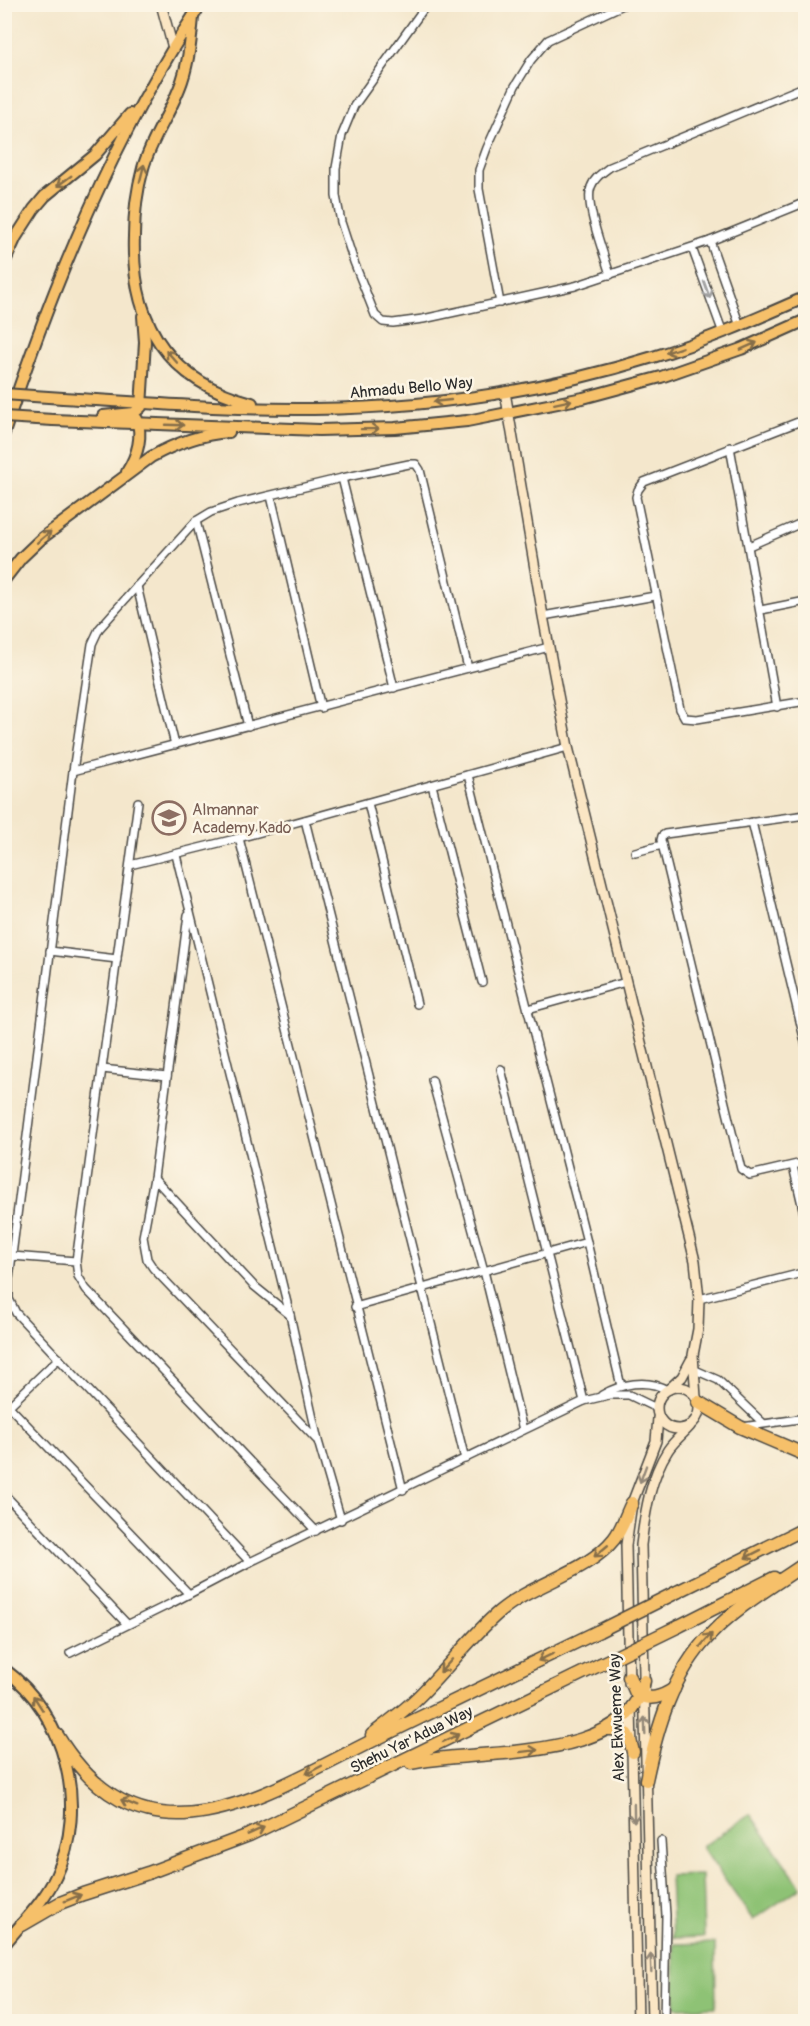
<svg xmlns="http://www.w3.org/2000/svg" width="810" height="2026" font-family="Pangolin,sans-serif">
  <rect width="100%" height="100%" fill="#fcf5e5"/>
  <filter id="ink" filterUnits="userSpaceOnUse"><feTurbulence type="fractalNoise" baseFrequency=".0167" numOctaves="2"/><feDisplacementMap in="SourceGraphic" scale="12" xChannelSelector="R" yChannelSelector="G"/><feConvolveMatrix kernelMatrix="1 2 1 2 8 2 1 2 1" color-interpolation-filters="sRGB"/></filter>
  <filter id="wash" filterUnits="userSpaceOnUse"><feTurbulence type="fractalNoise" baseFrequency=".008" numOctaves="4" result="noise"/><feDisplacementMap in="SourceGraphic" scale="24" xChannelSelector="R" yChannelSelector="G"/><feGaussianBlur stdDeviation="1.35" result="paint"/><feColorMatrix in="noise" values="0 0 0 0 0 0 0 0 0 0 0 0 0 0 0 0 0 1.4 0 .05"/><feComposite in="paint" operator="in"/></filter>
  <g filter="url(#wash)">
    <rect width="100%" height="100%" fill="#f4e7cc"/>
    <g fill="#8ec274" stroke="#5c7650" stroke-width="1.5">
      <path d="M750 1814 801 1887 753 1920 702 1847Z"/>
      <path d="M702 1875 704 1937 673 1938 670 1876Z"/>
      <path d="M715 1943 716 2007 675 2008 674 1944Z"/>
    </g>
  </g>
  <g filter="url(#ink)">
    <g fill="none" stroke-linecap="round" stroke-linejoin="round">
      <defs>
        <g id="street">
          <path d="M427 4 354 106 342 135 336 168V196L341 222 354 262 375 315 383 322 393 323 423 319 575 286 710 241 806 202"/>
          <path d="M710 241 740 326"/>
          <path d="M692 248 723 333"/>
          <path d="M610 275C605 256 584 204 591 187 594 178 602 173 610 167L806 86"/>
          <path d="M500 303 479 189V170L487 148 515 86 531 60 548 40 625 4"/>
          <path d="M806 419 644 482 638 490 636 497 680 709 685 718 697 719 806 701"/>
          <path d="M730 447 777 707"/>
          <path d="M342 478 394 688"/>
          <path d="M271 496 321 708"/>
          <path d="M196 521 248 726"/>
          <path d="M749 546 806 521"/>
          <path d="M137 586 175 745"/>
          <path d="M761 610 806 601"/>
          <path d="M543 616 655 596"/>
          <path d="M73 771 549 647"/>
          <path d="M468 775 587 1242 621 1386"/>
          <path d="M432 785 482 982"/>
          <path d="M368 803 417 1004"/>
          <path d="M806 815 665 834 662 836 661 840 741 1169 750 1175 806 1162"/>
          <path d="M305 820 465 1459"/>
          <path d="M752 822 806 1046"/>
          <path d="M239 838 403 1490"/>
          <path d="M635 852 662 845"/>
          <path d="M176 855 290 1315 318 1441 341 1520"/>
          <path d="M130 865 239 838 568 747"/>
          <path d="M188 915 154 1178 143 1237 147 1259 153 1268 316 1439"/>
          <path d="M50 951 117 959"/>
          <path d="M528 1009 626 982"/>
          <path d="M102 1069 167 1076"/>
          <path d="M501 1069 584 1401"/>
          <path d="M432 1080 484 1271 523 1430"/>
          <path d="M793 1166 806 1222"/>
          <path d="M154 1178 253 1285 290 1315"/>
          <path d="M12 1256 76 1261 78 1276 86 1289 316 1531"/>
          <path d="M76 1261 138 802"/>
          <path d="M699 1299 806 1272"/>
          <path d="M355 1307 587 1242"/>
          <path d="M693 1369 718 1380 763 1423"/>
          <path d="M602 1395C620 1384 647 1378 667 1390"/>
          <path d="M4 1401 189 1594"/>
          <path d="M9 1406 59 1358"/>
          <path d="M742 1427 806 1418"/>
          <path d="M4 1494 127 1624"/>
          <path d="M250 1562 16 1313 9 1299V1279L73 771 92 644 99 629 137 586 196 521 211 512 238 503 342 478 409 464H416L420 470 468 668"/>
          <path d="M70 1653 172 1603 250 1562 584 1401 609 1395H629L656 1408"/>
          <path d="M661 1841 666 1915 664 2022"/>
        </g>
        <g id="secondary">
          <path d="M161 4 173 48"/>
          <path d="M505 392 543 616 568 747 695 1261 699 1299 698 1329 693 1355 696 1397"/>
          <circle cx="678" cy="1408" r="21"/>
          <path d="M669 1389 682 1377 691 1360"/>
          <path d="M629 1683 626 1545 632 1503 656 1441 658 1418"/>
          <path d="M631 1706 638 2022"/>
          <path d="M652 2022 641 1545C645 1513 650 1478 668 1450 674 1441 683 1434 690 1426"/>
        </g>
        <g id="primary">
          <path d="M193 17C191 39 189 60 182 81 172 111 152 137 143 168 137 190 134 214 134 236 131 322 167 381 252 403"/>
          <path d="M4 263 16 237 34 209 45 196 95 155 130 114"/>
          <path d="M63 398C146 403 230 410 313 409 427 408 544 391 653 357 706 341 756 319 806 297"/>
          <path d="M103 416 134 413 141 407 145 342 143 316"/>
          <path d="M53 420 319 430 395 428 467 421 583 398 661 377 741 349 806 320"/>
          <path d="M4 433C53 283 114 136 201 4"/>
          <path d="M127 472C137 456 143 438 137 419"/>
          <path d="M4 580 21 558 42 538 151 457C176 443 201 434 229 432"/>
          <path d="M4 1669C66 1714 89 1807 56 1876 44 1902 22 1922 4 1945"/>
        </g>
        <g id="highway">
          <path d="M698 1402 740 1427 806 1455"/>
          <path d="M677 1592 806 1528"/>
          <path d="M679 1626 774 1578"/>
          <path d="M629 1677 636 1693C649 1702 662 1697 674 1689"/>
          <path d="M606 1729C626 1728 629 1733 633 1752"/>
          <path d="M57 1735C146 1881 270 1790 382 1736 454 1701 526 1666 599 1631"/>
          <path d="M372 1735C386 1724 401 1713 414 1701 444 1673 468 1639 499 1612 533 1583 587 1573 614 1539 622 1529 626 1515 632 1503"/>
          <path d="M411 1763C474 1748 628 1765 644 1681"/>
          <path d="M646 1780C657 1728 672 1674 710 1635 737 1606 773 1586 806 1563"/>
          <path d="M22 1925 60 1903 83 1894 148 1873 249 1835 599 1665"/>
        </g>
      </defs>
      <use href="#street" stroke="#494743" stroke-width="10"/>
      <use href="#secondary" stroke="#494743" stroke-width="12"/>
      <use href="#primary" stroke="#494743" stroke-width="14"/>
      <use href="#highway" stroke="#494743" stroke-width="15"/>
      <use href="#street" stroke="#fff" stroke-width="7"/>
      <use href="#secondary" stroke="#fbe6c4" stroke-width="9"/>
      <use href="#primary" stroke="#f6c06b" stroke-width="10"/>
      <use href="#highway" stroke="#f6c06b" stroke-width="12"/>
      <defs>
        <g id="primary-bridge">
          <path d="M4 394 63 398"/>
          <path d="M4 417 53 420"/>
        </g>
        <g id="highway-bridge">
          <path d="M599 1631 677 1592"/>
          <path d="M599 1665 679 1626"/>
        </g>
      </defs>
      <use href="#primary-bridge" stroke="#494743" stroke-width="14" stroke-linecap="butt"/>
      <use href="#highway-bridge" stroke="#494743" stroke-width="15" stroke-linecap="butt"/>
      <use href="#primary-bridge" stroke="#f6c06b" stroke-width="10"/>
      <use href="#highway-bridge" stroke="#f6c06b" stroke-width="12"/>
    </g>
    <defs><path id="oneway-shaft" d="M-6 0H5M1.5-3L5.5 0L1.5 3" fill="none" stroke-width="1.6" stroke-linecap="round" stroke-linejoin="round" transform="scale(1.5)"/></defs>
    <g stroke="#866e48">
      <use href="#oneway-shaft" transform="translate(142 173) rotate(-76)"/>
      <use href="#oneway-shaft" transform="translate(64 181) rotate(144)"/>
      <use href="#oneway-shaft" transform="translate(749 346) rotate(-24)"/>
      <use href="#oneway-shaft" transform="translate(674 350) rotate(161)"/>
      <use href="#oneway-shaft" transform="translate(172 357) rotate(-132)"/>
      <use href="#oneway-shaft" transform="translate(442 401) rotate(174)"/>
      <use href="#oneway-shaft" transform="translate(563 402) rotate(-12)"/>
      <use href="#oneway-shaft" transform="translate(175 425) rotate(2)"/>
      <use href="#oneway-shaft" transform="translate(370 429) rotate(-1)"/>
      <use href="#oneway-shaft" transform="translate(44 537) rotate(-40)"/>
      <use href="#oneway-shaft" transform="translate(601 1551) rotate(140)"/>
      <use href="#oneway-shaft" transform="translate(753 1554) rotate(153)"/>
      <use href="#oneway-shaft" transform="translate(706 1640) rotate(-48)"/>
      <use href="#oneway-shaft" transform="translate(546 1657) rotate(154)"/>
      <use href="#oneway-shaft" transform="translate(446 1666) rotate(132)"/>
      <use href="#oneway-shaft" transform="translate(38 1703) rotate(-123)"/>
      <use href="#oneway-shaft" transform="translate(451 1738) rotate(-26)"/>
      <use href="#oneway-shaft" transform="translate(529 1751) rotate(-7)"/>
      <use href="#oneway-shaft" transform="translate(314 1770) rotate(152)"/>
      <use href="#oneway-shaft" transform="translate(129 1803) rotate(-158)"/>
      <use href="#oneway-shaft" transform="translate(256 1831) rotate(-24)"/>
      <use href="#oneway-shaft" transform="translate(73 1898) rotate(-22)"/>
    </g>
    <use stroke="#a0a0a0" href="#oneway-shaft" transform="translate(707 290) rotate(70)"/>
    <g stroke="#938878">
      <use href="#oneway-shaft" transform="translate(643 1474) rotate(110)"/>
      <use href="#oneway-shaft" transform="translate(645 1726) rotate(-92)"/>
      <use href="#oneway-shaft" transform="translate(634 1813) rotate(89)"/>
      <use href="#oneway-shaft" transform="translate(651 1963) rotate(-92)"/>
    </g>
  </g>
  <defs>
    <symbol id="school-ring" viewBox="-11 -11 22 22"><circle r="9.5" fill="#fcf5e5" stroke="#8d6e63" stroke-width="1.5"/><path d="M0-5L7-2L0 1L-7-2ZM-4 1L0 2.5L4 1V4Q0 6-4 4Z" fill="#8d6e63"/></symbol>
  </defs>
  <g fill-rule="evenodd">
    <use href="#school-ring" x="150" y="799" width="38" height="38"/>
  </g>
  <g text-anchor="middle" stroke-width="5" stroke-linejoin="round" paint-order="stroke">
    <g font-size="16" fill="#2b2b2b" stroke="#fcf5e5">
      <text transform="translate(411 387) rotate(-5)" y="6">Ahmadu Bello Way</text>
      <text transform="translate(616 1718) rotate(-92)" y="6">Alex Ekwueme Way</text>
      <text transform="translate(411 1739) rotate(-26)" y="6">Shehu Yar'Adua Way</text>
    </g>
    <g font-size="16" fill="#785e54" stroke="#fcf5e5" text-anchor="start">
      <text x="192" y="815">Almannar<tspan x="192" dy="18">Academy Kado</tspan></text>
    </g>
  </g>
  <rect width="810" height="2026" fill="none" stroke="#fcf5e5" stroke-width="24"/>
</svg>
